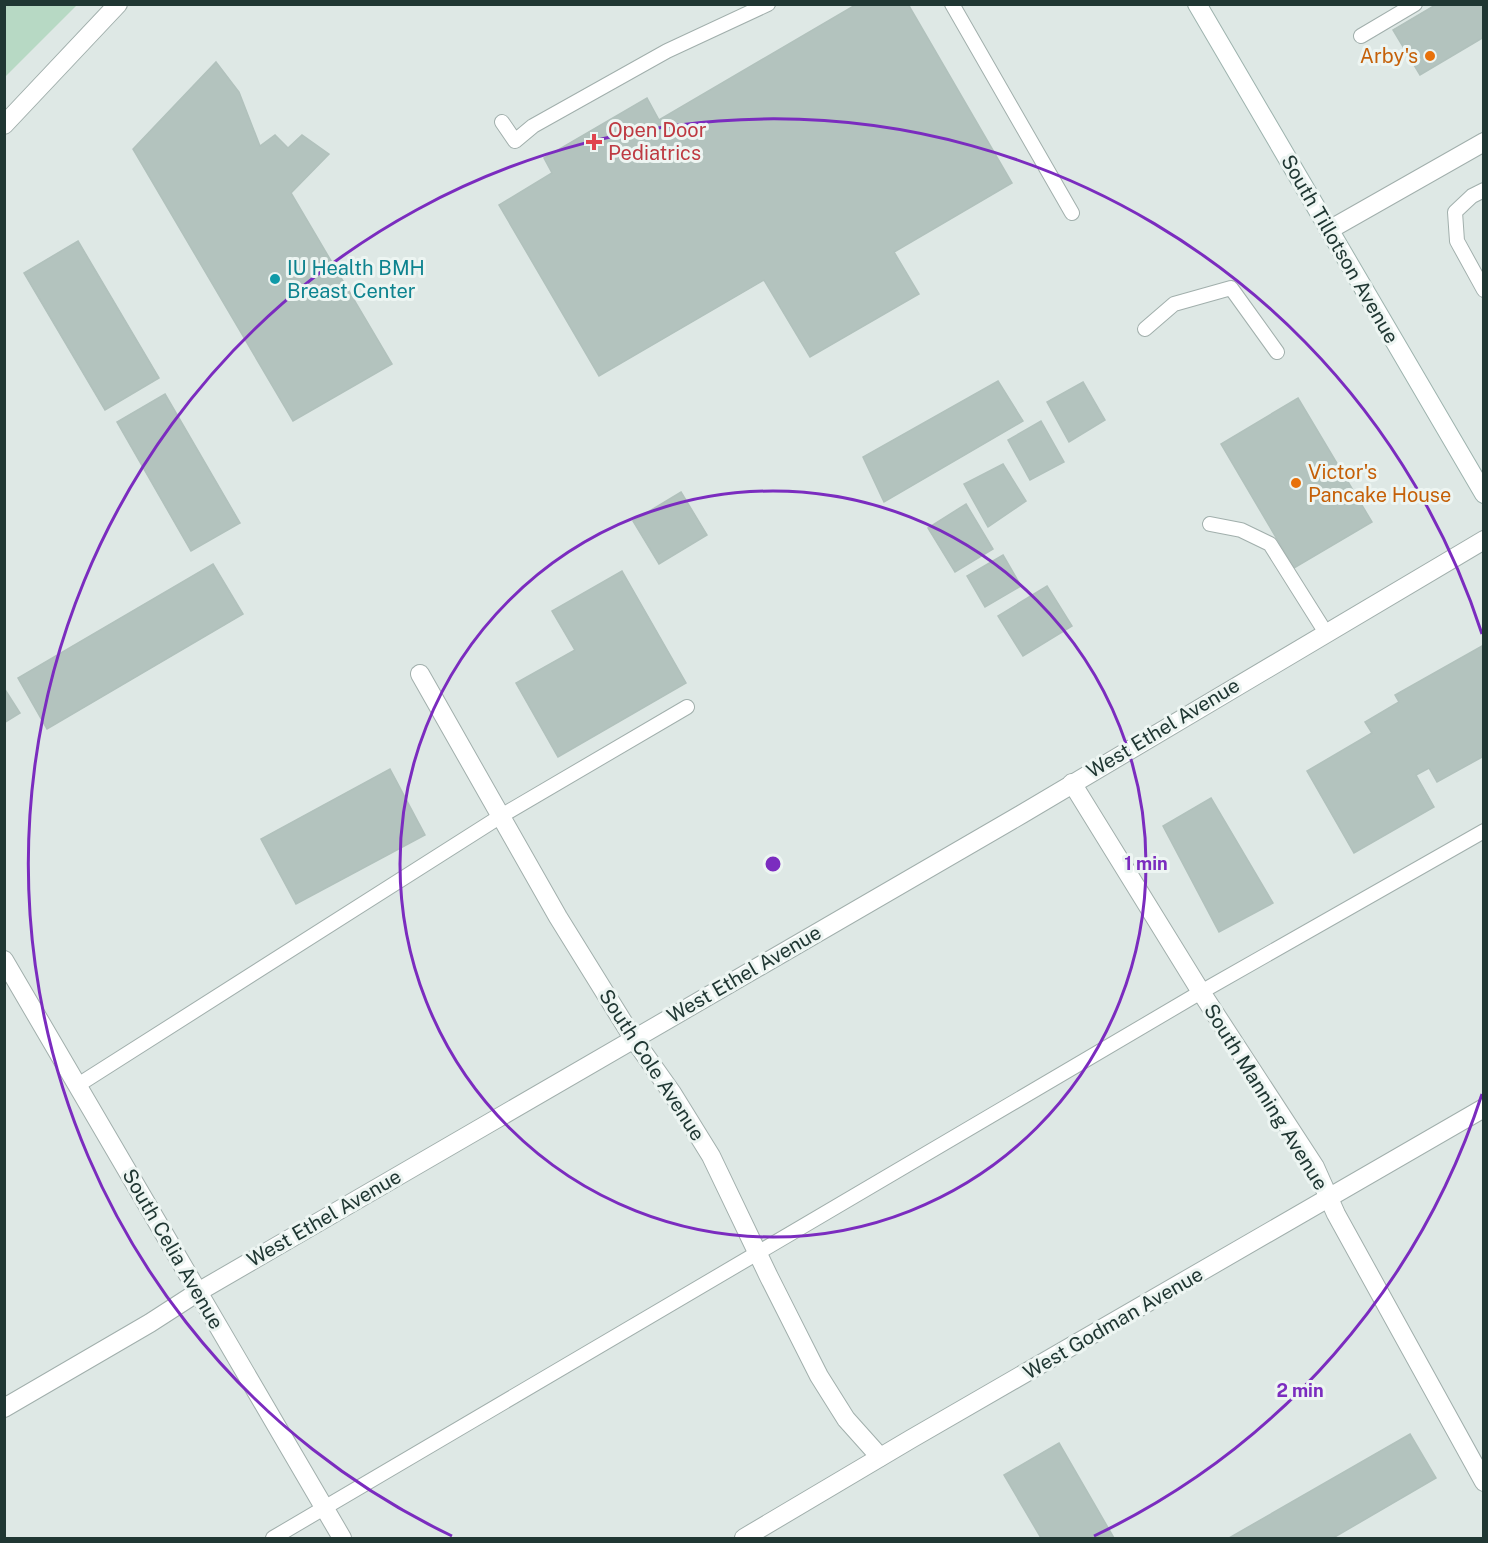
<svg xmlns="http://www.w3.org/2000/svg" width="1488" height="1543" font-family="'Public Sans',sans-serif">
  <rect width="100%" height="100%" fill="#dee8e5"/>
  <path fill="#b7d9c4" d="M5 4 77 5 5 77 4 5Z"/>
  <g fill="#b3c3be" stroke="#b1c1bc" stroke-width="1.5">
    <path d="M857 4H908L1012 183 894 252 919 294 810 357 764 280 599 376 499 205 552 173 544 158 647 98 659 120Z"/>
    <path d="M1437 4H1484V37L1420 75 1393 30Z"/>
    <path d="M216 62 239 92 260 146 275 135 288 148 302 135 329 154 291 193 392 364 293 421 133 149Z"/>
    <path d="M78 241 159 378 105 410 24 273Z"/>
    <path d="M998 381 1023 421 884 502 863 457Z"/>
    <path d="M1083 382 1105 420 1069 442 1047 402Z"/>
    <path d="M165 394 240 523 191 551 117 422Z"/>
    <path d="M1298 398 1372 522 1294 568 1221 444Z"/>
    <path d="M1041 421 1064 462 1030 480 1008 440Z"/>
    <path d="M1003 464 1026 501 988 527 964 484Z"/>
    <path d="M681 492 707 535 659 564 633 521Z"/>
    <path d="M966 504 993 549 955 572 928 528Z"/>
    <path d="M1003 555 1021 586 985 607 967 576Z"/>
    <path d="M213 564 243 614 47 729 18 678Z"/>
    <path d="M622 571 686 683 558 757 516 683 575 650 552 611Z"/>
    <path d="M1047 586 1072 626 1023 656 998 616Z"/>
    <path d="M1482 646 1484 649V756L1437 782 1429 768 1416 775 1434 807 1354 853 1307 771 1372 733 1365 722 1399 702 1395 695Z"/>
    <path d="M4 688 20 713 4 723Z"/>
    <path d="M390 769 425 835 296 904 261 839Z"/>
    <path d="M1211 798 1273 903 1219 932 1163 826Z"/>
    <path d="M1410 1434 1436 1478 1333 1538H1229Z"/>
    <path d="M1059 1443 1114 1538H1041L1004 1475Z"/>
  </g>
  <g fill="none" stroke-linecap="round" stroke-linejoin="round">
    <defs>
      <g id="service">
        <path d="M952 4 1072 213"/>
        <path d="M1361 36 1415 4"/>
        <path d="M502 122 515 141 533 126 667 51 768 4"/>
        <path d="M1484 190 1472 196 1455 212 1457 241 1484 290"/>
        <path d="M1145 329 1174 304 1231 288 1277 352"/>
        <path d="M1210 524 1241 530 1270 544 1326 633"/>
        <path d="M78 1085 501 816 687 707"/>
        <path d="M273 1538 1201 992 1484 831"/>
      </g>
      <g id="minor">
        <path d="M1329 230 1484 142"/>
        <path d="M420 674 558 917 633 1038 672 1093 711 1156 769 1277 819 1376 846 1419 880 1457"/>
        <path d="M1072 783 1201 992 1315 1167 1336 1214 1484 1482"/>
        <path d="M4 960 342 1538"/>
        <path d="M4 1408 150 1323 198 1292 1022 814 1484 540"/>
        <path d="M744 1538 911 1439 1484 1108"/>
      </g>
      <path id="tertiary" d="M4 125 118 4"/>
      <path id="secondary" d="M1197 4 1484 494"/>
    </defs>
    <use href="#service" stroke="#a1afac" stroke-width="16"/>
    <use href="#minor" stroke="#a1afac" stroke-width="20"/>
    <use href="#tertiary" stroke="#a1afac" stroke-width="20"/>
    <use href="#secondary" stroke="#9eb3ae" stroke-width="20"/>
    <use href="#service" stroke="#fff" stroke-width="14"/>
    <use href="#minor" stroke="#fff" stroke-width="18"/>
    <use href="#tertiary" stroke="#fff" stroke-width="18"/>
    <use href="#secondary" stroke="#fff" stroke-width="18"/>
  </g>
  <g fill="none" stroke="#7b2cbf" stroke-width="3">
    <circle cx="773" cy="864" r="373"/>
    <path d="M1482 1094A745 745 0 0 1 1094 1536M452 1536A745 745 0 1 1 1482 634"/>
  </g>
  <g fill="#e8710a" stroke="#edf5f2" stroke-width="2">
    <circle cx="1430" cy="56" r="6"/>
    <circle cx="1296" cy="483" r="6"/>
  </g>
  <path fill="#e0444e" stroke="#edf5f2" stroke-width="2" d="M591 133h6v6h6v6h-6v6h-6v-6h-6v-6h6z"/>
  <circle fill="#0f9aa8" stroke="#edf5f2" stroke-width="2" cx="275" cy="279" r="6"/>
  <g text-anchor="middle" stroke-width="6" stroke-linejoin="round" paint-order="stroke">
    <g font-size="20" fill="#c56008" stroke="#edf5f2" text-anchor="end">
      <text x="1418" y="63">Arby's</text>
      <text x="1308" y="479" text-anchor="start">Victor's<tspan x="1308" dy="23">Pancake House</tspan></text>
    </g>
    <g font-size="20" fill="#be3a42" stroke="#edf5f2" text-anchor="start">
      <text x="608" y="137">Open Door<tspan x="608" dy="23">Pediatrics</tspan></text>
    </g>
    <g font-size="20" fill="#203733" stroke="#edf5f2">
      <text transform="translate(1340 249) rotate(60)" y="7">South Tillotson Avenue</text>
      <text transform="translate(1163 728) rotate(-31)" y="7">West Ethel Avenue</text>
      <text transform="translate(744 974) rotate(-30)" y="7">West Ethel Avenue</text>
      <text transform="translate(652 1065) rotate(57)" y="7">South Cole Avenue</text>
      <text transform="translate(1266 1097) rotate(58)" y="7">South Manning Avenue</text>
      <text transform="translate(324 1218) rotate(-30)" y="7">West Ethel Avenue</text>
      <text transform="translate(173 1249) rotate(60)" y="7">South Celia Avenue</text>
      <text transform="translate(1113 1323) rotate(-30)" y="7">West Godman Avenue</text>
    </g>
    <g font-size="20" fill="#0d838f" stroke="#edf5f2" text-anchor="start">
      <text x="287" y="275">IU Health BMH<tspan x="287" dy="23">Breast Center</tspan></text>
    </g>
  </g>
  <circle cx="773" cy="864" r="9" fill="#7b2cbf" stroke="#edf5f2" stroke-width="3"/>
  <g font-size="18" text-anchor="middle" font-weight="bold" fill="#7b2cbf" stroke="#edf5f2" stroke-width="6" stroke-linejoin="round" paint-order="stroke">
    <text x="1146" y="870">1 min</text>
    <text x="1300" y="1397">2 min</text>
  </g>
  <rect width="1488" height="1543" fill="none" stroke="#203733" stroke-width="12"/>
</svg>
